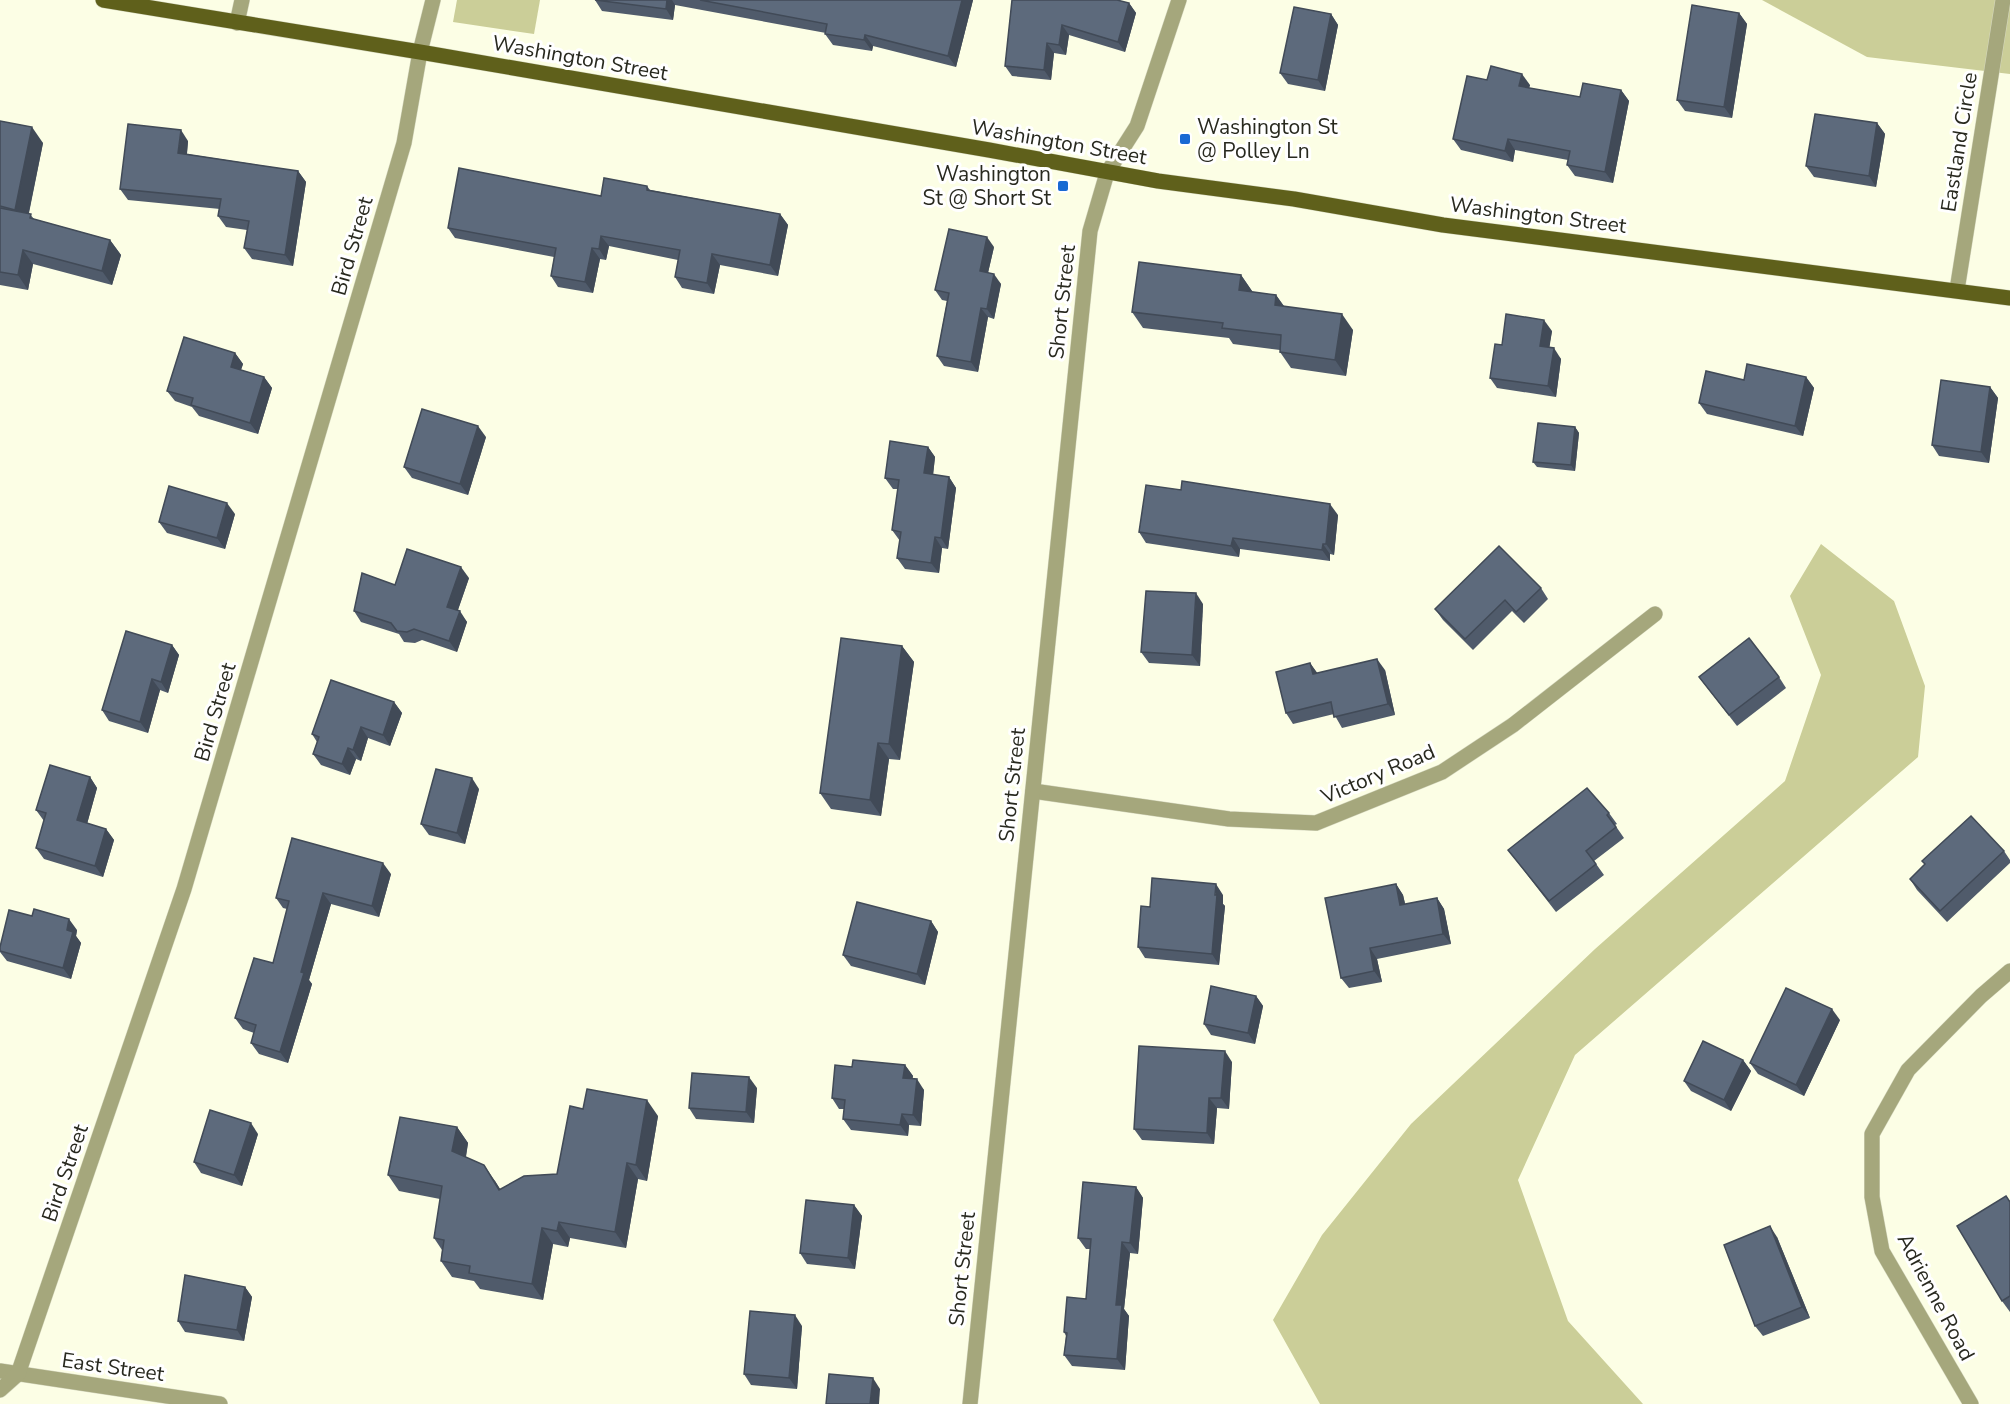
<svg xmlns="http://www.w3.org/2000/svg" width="2010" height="1404" font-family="'Nunito Sans',sans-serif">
  <rect width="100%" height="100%" fill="#fcfee5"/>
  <g fill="#cbce98">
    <path d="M457 0H540L534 34 453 22Z"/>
    <path d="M1762 0H2010V74L1867 57Z"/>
    <path d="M1821 544 1894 601 1925 686 1918 757 1575 1055 1518 1180 1568 1321 1643 1404H1320L1273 1320 1322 1235 1411 1124 1595 949 1785 781 1821 675 1790 596Z"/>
  </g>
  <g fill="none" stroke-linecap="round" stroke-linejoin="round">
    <defs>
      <g id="minor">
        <path d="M237 23 242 0"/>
        <path d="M1957 290 2003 0"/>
        <path d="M1033 791 1229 819 1316 823 1442 772 1513 725 1655 614"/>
        <path d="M0 1371 220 1404"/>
        <path d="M0 1390 18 1374 184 889 404 143 420 52 433 0"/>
        <path d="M970 1404 1090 231 1107 173 1137 126 1179 0"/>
        <path d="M1971 1404 1882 1251 1872 1197V1134L1908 1070 1981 996 2010 971"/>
      </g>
      <path id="major" d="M103 0 420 52 989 150 1158 181 1294 199 1443 225 2010 298"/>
    </defs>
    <use href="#minor" stroke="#d6d8c1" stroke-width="16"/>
    <use href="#major" stroke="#d6d8c1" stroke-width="16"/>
    <use href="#minor" stroke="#a5a77c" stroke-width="15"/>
    <use href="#major" stroke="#5f601b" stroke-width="15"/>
  </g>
  <g fill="#505b6b">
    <path d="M595 0H973L956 67 873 46 872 51 833 45 825 34 826 33 675 5 673 20 602 11Z"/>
    <path d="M1012 0 1129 3 1136 13 1125 52 1069 35 1066 55 1054 53 1051 80 1012 76 1005 66Z"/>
    <path d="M1739 13 1747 24 1732 118 1685 111 1677 100Z"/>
    <path d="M1331 14 1338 25 1325 91 1288 84 1280 73Z"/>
    <path d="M1487 80 1530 85 1529 88 1580 97 1621 90 1629 101 1613 183 1575 176 1567 165 1568 160 1515 150 1513 162 1461 150 1453 139Z"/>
    <path d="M0 121 43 143 29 213 34 219 110 240 121 255 112 285 33 264 28 290 0 285Z"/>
    <path d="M1877 123 1885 134 1876 187 1814 177 1806 166Z"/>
    <path d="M188 141 187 154 298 171 306 182 293 266 252 259 244 248 247 230 226 227 218 216 220 209 128 200 120 189Z"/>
    <path d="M647 186 650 190 780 214 788 225 778 276 720 265 714 294 682 288 675 277 678 260 609 246 606 260 600 259 593 293 558 287 551 276 554 257 455 238 448 228Z"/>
    <path d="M994 247 988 273 1001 284 994 319 988 317 978 372 944 366 937 356 947 301 942 300 935 290Z"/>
    <path d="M1241 275 1252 291V292L1276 295 1284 306 1353 330 1346 376 1291 368 1280 352V350L1233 344 1229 338 1143 328 1132 312Z"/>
    <path d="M1552 331 1549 347 1561 359 1556 397 1497 388 1490 378 1502 345Z"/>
    <path d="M235 353 243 364 241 370 264 377 272 388 258 434 199 416 192 407 175 401 167 391Z"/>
    <path d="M1806 377 1814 388 1803 436 1707 414 1699 403 1744 380Z"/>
    <path d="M1990 387 1998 398 1989 463 1939 456 1932 445Z"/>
    <path d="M1575 427 1579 433 1575 471 1537 467 1533 462Z"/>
    <path d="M486 437 468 495 412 478 404 467Z"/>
    <path d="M928 447 935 457 933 475 949 477 956 488 948 549 942 548 939 573 905 569 897 558 900 541 892 530 898 489H893L885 478Z"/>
    <path d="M235 514 225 549 167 533 159 522Z"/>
    <path d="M1338 515 1334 555 1330 554V561L1240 549 1239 557 1146 543 1139 532Z"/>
    <path d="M469 578 458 610 467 622 457 652 422 640 415 643 404 642 399 634 361 622 354 611 395 585Z"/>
    <path d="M1541 588 1548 599 1524 623 1512 611 1473 650 1443 620 1435 609Z"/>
    <path d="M1203 604 1200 666 1149 663 1141 652Z"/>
    <path d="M172 645 179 655 168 693 160 690 148 733 109 721 102 710Z"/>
    <path d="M902 646 914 662 900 760 889 759 881 816 831 809 820 793Z"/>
    <path d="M1310 663 1317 673 1385 670 1395 715 1342 728 1334 714 1293 724 1286 713Z"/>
    <path d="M1699 677H1779L1786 688 1737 726Z"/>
    <path d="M394 702 402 713 390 746 368 738 361 761 356 759 350 775 321 765 313 754 317 742 312 734Z"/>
    <path d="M90 777 97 788 87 824 106 829 114 840 103 877 44 859 36 848 44 821 36 810Z"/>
    <path d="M479 789 465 844 429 835 421 824Z"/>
    <path d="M1609 813 1617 824 1615 825 1624 838 1594 861 1604 875 1556 912 1508 850Z"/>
    <path d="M2004 851 2010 860V863L1947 922 1917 890 1910 879 1925 864 1922 861Z"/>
    <path d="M391 874 379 917 331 904 309 980 312 984 288 1063 259 1054 251 1043 254 1033 243 1029 235 1018 273 963 287 909 283 908 276 898Z"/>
    <path d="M1396 884 1403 895 1405 904 1437 898 1444 909 1451 944 1377 959 1382 982 1349 988 1341 978Z"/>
    <path d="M1223 895V904L1225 906 1219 965 1145 958 1138 947 1150 907Z"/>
    <path d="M931 921 938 932 925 985 851 966 843 955Z"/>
    <path d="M77 930 76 936 81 943 71 979 7 961 0 952V947Z"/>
    <path d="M1256 996 1263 1006 1255 1044 1211 1035 1204 1024Z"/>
    <path d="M1840 1020 1804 1096 1758 1074 1750 1063Z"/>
    <path d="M1743 1060 1751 1071 1731 1111 1691 1091 1684 1081Z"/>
    <path d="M1232 1062 1229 1109 1217 1108 1214 1144 1142 1140 1134 1129Z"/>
    <path d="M905 1065 913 1076 912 1079 924 1090 921 1126 909 1125 908 1136 851 1130 843 1119 844 1109H839L832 1098 852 1067Z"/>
    <path d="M757 1088 754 1123 696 1119 689 1108Z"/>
    <path d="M583 1109 658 1116 647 1181 638 1179 626 1248 570 1238 568 1247 553 1244 543 1300 480 1289 474 1281 452 1277 441 1261 442 1250 434 1238 440 1199 399 1191 388 1175 457 1127 468 1143 466 1157 495 1181 500 1189 557 1174Z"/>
    <path d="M258 1134 242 1186 201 1173 194 1162Z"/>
    <path d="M1136 1187 1143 1198 1138 1254 1130 1253 1124 1309 1129 1316 1125 1370 1072 1366 1064 1355 1066 1336 1064 1332 1086 1299 1090 1249H1086L1078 1238Z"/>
    <path d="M2006 1196 2010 1201V1312L2002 1301Z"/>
    <path d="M854 1205 862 1216 855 1269 807 1264 800 1253Z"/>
    <path d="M1777 1237 1810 1318 1763 1336 1755 1326Z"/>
    <path d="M245 1287 252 1297 244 1341 185 1332 178 1321Z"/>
    <path d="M802 1326 797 1389 751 1385 744 1374Z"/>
  </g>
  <g fill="#414a57">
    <path d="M667 0H672L675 5 673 20 666 9Z"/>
    <path d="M962 0H973L956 67 948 56Z"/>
    <path d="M1129 3 1136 13 1125 52 1118 42Z"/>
    <path d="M1739 13 1747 24 1732 118 1724 107Z"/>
    <path d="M1331 14 1338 25 1325 91 1318 80Z"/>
    <path d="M1062 25 1069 35 1066 55 1059 45Z"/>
    <path d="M865 35 873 46 872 51 864 40Z"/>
    <path d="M1047 43 1054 53 1051 80 1044 70Z"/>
    <path d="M1522 74 1530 85 1526 97 1519 86Z"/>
    <path d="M1621 90 1629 101 1613 183 1605 172Z"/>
    <path d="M1877 123 1885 134 1876 187 1869 176Z"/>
    <path d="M32 127 43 143 26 226 15 210Z"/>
    <path d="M181 130 188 141 186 163 178 153Z"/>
    <path d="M1508 139 1515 150 1513 162 1505 151Z"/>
    <path d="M298 171 306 182 293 266 285 255Z"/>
    <path d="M780 214 788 225 778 276 770 265Z"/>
    <path d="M601 236 609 246 606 260 599 249Z"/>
    <path d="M987 237 994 247 986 281 980 271Z"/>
    <path d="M110 240 121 255 112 285 102 271Z"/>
    <path d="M592 248 600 259 593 293 585 282Z"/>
    <path d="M23 250 33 264 28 290 18 275Z"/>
    <path d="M712 254 720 265 714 294 707 283Z"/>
    <path d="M994 274 1001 284 994 319 987 309Z"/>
    <path d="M1241 275 1252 291 1250 306 1239 290Z"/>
    <path d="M1276 295 1287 311 1275 305Z"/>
    <path d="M981 308 988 317 978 372 971 362Z"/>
    <path d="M1342 314 1353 330 1346 376 1335 360Z"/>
    <path d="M1544 320 1552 331 1548 357 1540 346Z"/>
    <path d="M1554 348 1561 359 1556 397 1548 386Z"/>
    <path d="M235 353 243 364 238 378 231 367Z"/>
    <path d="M264 377 272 388 258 434 250 423Z"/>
    <path d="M1806 377 1814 388 1803 436 1795 426Z"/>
    <path d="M1990 387 1998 398 1989 463 1981 452Z"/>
    <path d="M478 426 486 437 468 495 460 484Z"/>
    <path d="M1575 427 1579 433 1575 471 1571 465Z"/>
    <path d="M928 447 935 457 932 484 924 473Z"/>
    <path d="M949 477 956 488 948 549 941 538Z"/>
    <path d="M227 503 235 514 225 549 217 538Z"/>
    <path d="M1330 504 1338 515 1334 555 1326 544Z"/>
    <path d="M935 537 942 548 939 573 931 563Z"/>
    <path d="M1233 538 1240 549 1239 557 1231 546Z"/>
    <path d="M1323 544 1330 554V561L1322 550Z"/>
    <path d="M461 567 469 578 455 618 447 607Z"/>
    <path d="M1196 593 1203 604 1200 666 1192 655Z"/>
    <path d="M460 611 467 622 457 652 449 641Z"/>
    <path d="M172 645 179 655 168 693 161 682Z"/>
    <path d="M902 646 914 662 900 760 889 744Z"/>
    <path d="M1377 659 1385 670 1395 715 1388 704Z"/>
    <path d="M1310 663 1318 674H1313Z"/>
    <path d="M152 679 160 690 148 733 140 722Z"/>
    <path d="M394 702 402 713 390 746 383 735Z"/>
    <path d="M361 727 368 738 361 761 353 750Z"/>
    <path d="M878 743 889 759 881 816 870 800Z"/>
    <path d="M348 748 356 759 350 775 342 764Z"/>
    <path d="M90 777 97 788 85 831 77 820Z"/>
    <path d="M472 778 479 789 465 844 457 833Z"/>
    <path d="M106 829 114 840 103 877 95 866Z"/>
    <path d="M383 863 391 874 379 917 372 906Z"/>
    <path d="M1216 884 1223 895V904L1225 906 1219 965 1212 954Z"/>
    <path d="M1396 884 1403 895 1408 916 1400 905Z"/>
    <path d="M323 893 331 904 309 980 312 984 288 1063 280 1052 301 972Z"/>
    <path d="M1437 898 1444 909 1451 944 1443 934Z"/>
    <path d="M69 919 77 930 76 936 81 943 71 979 63 968 67 930Z"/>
    <path d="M931 921 938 932 925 985 917 974Z"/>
    <path d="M1370 948 1377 959 1382 982 1374 971Z"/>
    <path d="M1256 996 1263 1006 1255 1044 1248 1033Z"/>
    <path d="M1832 1009 1840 1020 1804 1096 1796 1085Z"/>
    <path d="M1225 1051 1232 1062 1229 1109 1221 1098Z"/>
    <path d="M1743 1060 1751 1071 1731 1111 1724 1100Z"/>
    <path d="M905 1065 913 1076 911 1088 903 1078Z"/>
    <path d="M749 1077 757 1088 754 1123 746 1112Z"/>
    <path d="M917 1079 924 1090 921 1126 913 1115Z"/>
    <path d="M1209 1098 1217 1108 1214 1144 1207 1133Z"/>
    <path d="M647 1100 658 1116 647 1181 636 1165Z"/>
    <path d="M902 1114 909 1125 908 1136 900 1125Z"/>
    <path d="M251 1123 258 1134 242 1186 234 1175Z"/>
    <path d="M457 1127 468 1143 464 1167 452 1151Z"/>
    <path d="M627 1163 638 1179 626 1248 615 1232Z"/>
    <path d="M484 1165 495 1181 510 1205 499 1190Z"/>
    <path d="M1136 1187 1143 1198 1138 1254 1130 1243Z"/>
    <path d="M854 1205 862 1216 855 1269 848 1258Z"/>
    <path d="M559 1222 570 1238 568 1247 557 1231Z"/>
    <path d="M1770 1226 1777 1237 1810 1318 1802 1307Z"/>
    <path d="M542 1228 553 1244 543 1300 532 1284Z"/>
    <path d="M1122 1242 1130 1253 1124 1309 1129 1316 1125 1370 1117 1359 1116 1305Z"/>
    <path d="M245 1287 252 1297 244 1341 237 1330Z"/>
    <path d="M795 1315 802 1326 797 1389 789 1378Z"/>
    <path d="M873 1378 880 1389 879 1404H870Z"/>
  </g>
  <g fill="#5d6a7c" stroke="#414a57" stroke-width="1.5">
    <path d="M595 0H667L666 9Z"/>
    <path d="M700 0H962L948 56 865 35 864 40 825 34 827 24Z"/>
    <path d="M1012 0H1117L1129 3 1118 42 1062 25 1059 45 1047 43 1044 70 1005 66Z"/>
    <path d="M1692 5 1739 13 1724 107 1677 100Z"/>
    <path d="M1294 7 1331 14 1318 80 1280 73Z"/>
    <path d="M1491 66 1522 74 1519 86 1580 97 1583 83 1621 90 1605 172 1567 165 1570 151 1508 139 1505 151 1453 139 1467 76 1487 80Z"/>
    <path d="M1815 114 1877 123 1869 176 1806 166Z"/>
    <path d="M0 121 32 127 15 210 0 206Z"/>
    <path d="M128 124 181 130 178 153 298 171 285 255 244 248 249 221 218 216 221 199 120 189Z"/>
    <path d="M459 168 601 196 604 178 647 186V190L780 214 770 265 712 254 707 283 675 277 680 250 601 236 599 249 592 248 585 282 551 276 556 248 448 228Z"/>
    <path d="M0 208 31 214 30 218 110 240 102 271 23 250 18 275 0 272Z"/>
    <path d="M949 229 987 237 980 271 994 274 987 309 981 308 971 362 937 356 949 293 935 290Z"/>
    <path d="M1139 262 1241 275 1239 290 1276 295 1275 305 1342 314 1335 360 1280 352 1281 335 1222 328 1223 323 1132 312Z"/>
    <path d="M1506 314 1544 320 1540 346 1554 348 1548 386 1490 378 1495 344 1502 345Z"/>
    <path d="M184 337 235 353 231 367 264 377 250 423 191 405 193 398 167 391Z"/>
    <path d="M1747 364 1806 377 1795 426 1699 403 1706 371 1744 380Z"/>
    <path d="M1941 380 1990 387 1981 452 1932 445Z"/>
    <path d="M422 409 478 426 460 484 404 467Z"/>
    <path d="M1538 423 1575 427 1571 465 1533 462Z"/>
    <path d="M890 441 928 447 924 473 949 477 941 538 935 537 931 563 897 558 901 532 892 530 899 480 885 478Z"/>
    <path d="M1182 481 1330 504 1326 544H1323L1322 550 1233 538 1231 546 1139 532 1146 485 1181 490Z"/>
    <path d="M169 486 227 503 217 538 159 522Z"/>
    <path d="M1499 546 1541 588 1516 612 1505 600 1465 639 1435 609Z"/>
    <path d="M407 549 461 567 447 607 460 611 449 641 414 629 407 632 397 631 391 623 354 611 362 573 395 585Z"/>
    <path d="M1146 591 1196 593 1192 655 1141 652Z"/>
    <path d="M126 631 172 645 161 682 152 679 140 722 102 710Z"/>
    <path d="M841 638 902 646 889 744 878 743 870 800 820 793Z"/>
    <path d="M1749 638 1779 677 1729 715 1699 677Z"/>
    <path d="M1377 659 1388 704 1334 717 1331 702 1286 713 1276 672 1310 663 1313 674Z"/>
    <path d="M331 680 394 702 383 735 361 727 353 750 348 748 342 764 313 754 319 737 312 734Z"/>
    <path d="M50 765 90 777 77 820 106 829 95 866 36 848 46 813 36 810Z"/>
    <path d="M436 769 472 778 457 833 421 824Z"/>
    <path d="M1587 788 1609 813 1607 815 1616 827 1586 851 1596 864 1549 901 1508 850Z"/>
    <path d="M1971 816 2004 851 1940 911 1910 879 1925 864 1922 861Z"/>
    <path d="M292 838 383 863 372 906 323 893 301 972 304 973 280 1052 251 1043 256 1025 235 1018 254 958 273 963 289 901 276 898Z"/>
    <path d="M1152 878 1216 884 1215 895H1217L1212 954 1138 947 1141 906 1150 907Z"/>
    <path d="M1396 884 1400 905 1437 898 1443 934 1370 948 1374 971 1341 978 1325 898Z"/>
    <path d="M857 902 931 921 917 974 843 955Z"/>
    <path d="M34 909 69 919 67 930 73 932 63 968 0 951V947L9 910 32 916Z"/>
    <path d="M1211 986 1256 996 1248 1033 1204 1024Z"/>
    <path d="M1786 988 1832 1009 1796 1085 1750 1063Z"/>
    <path d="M1703 1041 1743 1060 1724 1100 1684 1081Z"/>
    <path d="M1139 1046 1225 1051 1221 1098H1209L1207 1133 1134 1129Z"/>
    <path d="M853 1060 905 1065 903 1078 917 1079 913 1115 902 1114 900 1125 843 1119 845 1100 832 1098 835 1065 852 1067Z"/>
    <path d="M692 1073 749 1077 746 1112 689 1108Z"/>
    <path d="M587 1089 647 1100 636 1165 627 1163 615 1232 559 1222 557 1231 542 1228 532 1284 469 1273 470 1266 441 1261 444 1240 434 1238 442 1186 388 1175 400 1117 457 1127 452 1151 484 1165 499 1190 524 1176 557 1174 570 1106 583 1109Z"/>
    <path d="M210 1110 251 1123 234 1175 194 1162Z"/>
    <path d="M1083 1182 1136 1187 1130 1243 1122 1242 1116 1305H1122L1117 1359 1064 1355 1067 1333 1064 1332 1067 1297 1086 1299 1091 1239 1078 1238Z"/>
    <path d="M2006 1196 2010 1202V1296L2002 1301 1957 1226Z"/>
    <path d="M806 1200 854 1205 848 1258 800 1253Z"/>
    <path d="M1770 1226 1802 1307 1755 1326 1724 1245Z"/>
    <path d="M185 1275 245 1287 237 1330 178 1321Z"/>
    <path d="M750 1311 795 1315 789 1378 744 1374Z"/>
    <path d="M829 1374 873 1378 870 1404H826Z"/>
  </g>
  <g fill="#1969d3" stroke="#fff" stroke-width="2">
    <rect x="1179" y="133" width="12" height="12" rx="3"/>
    <rect x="1057" y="180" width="12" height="12" rx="3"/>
  </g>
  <g text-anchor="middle" stroke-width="6" stroke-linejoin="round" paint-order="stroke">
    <g font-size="21" fill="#28291f" stroke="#fff">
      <text transform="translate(580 58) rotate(10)" y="7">Washington Street</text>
      <text transform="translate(1059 142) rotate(10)" y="7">Washington Street</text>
      <text transform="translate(1959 142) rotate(-81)" y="7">Eastland Circle</text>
      <text transform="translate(1538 215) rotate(7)" y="7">Washington Street</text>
      <text transform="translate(352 246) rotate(-74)" y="7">Bird Street</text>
      <text transform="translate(1062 302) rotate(-84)" y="7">Short Street</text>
      <text transform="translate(215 712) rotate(-74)" y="7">Bird Street</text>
      <text transform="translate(1378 774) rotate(-23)" y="7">Victory Road</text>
      <text transform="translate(1012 785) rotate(-84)" y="7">Short Street</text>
      <text transform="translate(65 1173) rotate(-71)" y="7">Bird Street</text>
      <text transform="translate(962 1269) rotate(-84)" y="7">Short Street</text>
      <text transform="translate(1936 1297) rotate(62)" y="7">Adrienne Road</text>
      <text transform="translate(113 1367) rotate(8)" y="7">East Street</text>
    </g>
    <g font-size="21" fill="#28291f" stroke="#fff" text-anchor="start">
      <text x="1197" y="134">Washington St<tspan x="1197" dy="24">@ Polley Ln</tspan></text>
      <text x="1051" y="181" text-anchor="end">Washington<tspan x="1051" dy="24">St @ Short St</tspan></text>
    </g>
  </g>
</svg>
